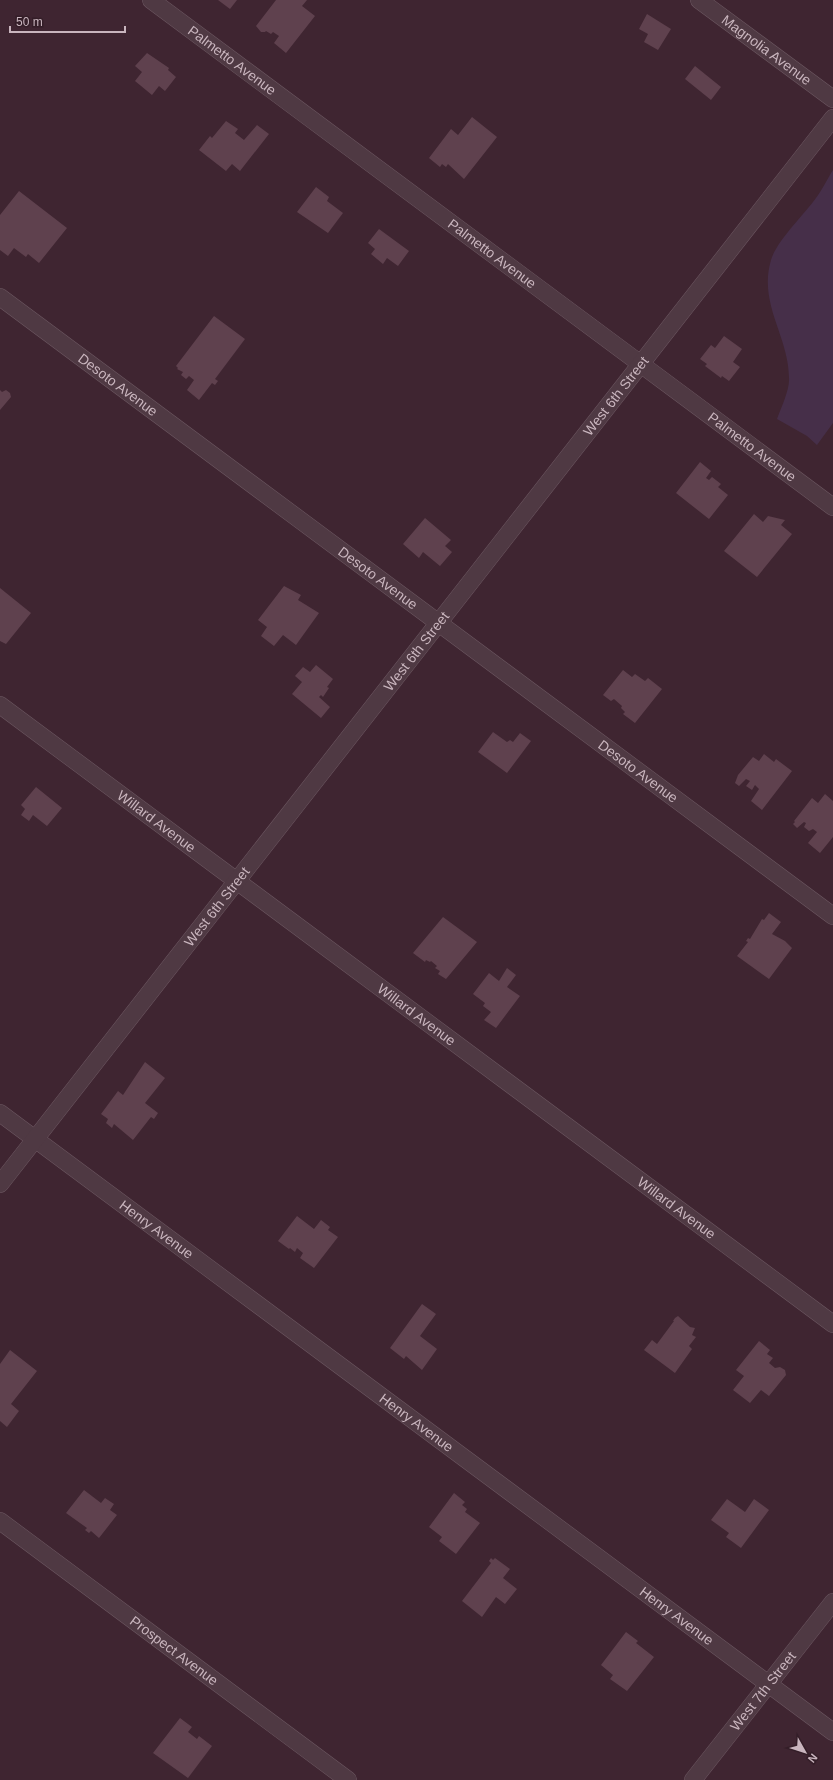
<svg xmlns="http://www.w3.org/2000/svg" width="833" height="1780" font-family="Arial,sans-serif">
  <rect width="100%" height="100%" fill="#3f2531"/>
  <path fill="#462f49" d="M833 170V423L817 445 807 436 777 419C781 408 790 389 789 378 789 336 758 304 771 260 777 240 804 215 816 198 823 189 827 179 833 170Z"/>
  <g fill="#5f414e">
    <path d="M218 0H237L230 9Z"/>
    <path d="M276 0H307L302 6 315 16 286 53 274 43 279 36 273 32 271 34 266 31 265 32H261L256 26Z"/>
    <path d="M647 14 671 29 658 50 644 42 648 34 639 29Z"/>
    <path d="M147 53 169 68 168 70 176 77 165 91 159 86 152 95 135 81 142 72 135 66Z"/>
    <path d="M695 66 721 87 711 100 685 79Z"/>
    <path d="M472 117 497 137 464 179 448 164 446 167 442 164 440 167 429 158 451 129 458 135Z"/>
    <path d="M226 121 238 129 235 133 244 140 257 125 269 134 240 171 232 164 226 171 199 150 210 136 212 138Z"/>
    <path d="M316 187 329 197 327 201 343 213 328 233 297 212Z"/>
    <path d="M19 191 67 228 39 263 28 254 26 257 14 248 8 256 0 250V215Z"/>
    <path d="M379 229 409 251 398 266 387 258 383 264 371 254 375 249 368 243Z"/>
    <path d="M214 316 245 339 215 379 218 381 215 385 212 383 199 400 187 390 194 380 189 376 186 379 181 375 183 372 177 369 178 368 176 366Z"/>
    <path d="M724 336 742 349 733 362 740 367 729 381 722 376 721 378 705 366 707 364 700 359 711 345 715 348Z"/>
    <path d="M0 390 2 392 6 390 10 393 11 397 0 410Z"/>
    <path d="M700 462 711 471 706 478 709 480 712 477 721 484 718 487 728 495 709 519 676 493Z"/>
    <path d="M754 514 763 522 768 516 785 520 781 525 792 534 757 577 724 551Z"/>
    <path d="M425 518 451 540 445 546 452 552 440 566 423 552 419 558 403 544Z"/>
    <path d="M284 586 301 595 298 600 319 613 296 645 283 635 274 646 261 636 267 627 258 620Z"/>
    <path d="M0 588 31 613 6 644 0 641Z"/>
    <path d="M316 665 333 679 327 687 329 688 323 697 321 695 319 697 330 707 321 718 292 694 302 682 295 676 303 667 310 672Z"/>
    <path d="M623 670 632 677 635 674 645 681 648 678 662 689 635 723 623 714 625 712 621 708 622 706 614 699 611 701 603 695Z"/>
    <path d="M493 732 507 742 510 740 513 742 520 733 531 741 507 773 478 752Z"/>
    <path d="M764 754 774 762 776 759 792 771 762 810 751 801 759 789 755 785 752 790 746 786 750 781 746 779 739 786 735 783 738 775 753 757 759 761Z"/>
    <path d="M36 787 62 808 47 826 33 815 29 821 21 815 25 809 21 805Z"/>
    <path d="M825 794 833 801V837L820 853 808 843 817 832 813 829 809 831 804 827 806 823 804 822 797 828 793 824 795 822 794 821 812 798 818 803Z"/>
    <path d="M769 913 781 922 772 934 785 941 792 948 769 979 737 956 748 942 746 941 748 938 750 939 762 919 764 920Z"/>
    <path d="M443 917 477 942 446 979 438 974 440 971 435 968 437 966 431 961 430 962 426 960 425 962 413 953Z"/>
    <path d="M507 968 516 975 507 987 520 996 496 1028 484 1020 491 1012 483 1006 485 1003 473 994 489 973 499 981Z"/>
    <path d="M145 1062 165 1078 145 1103 158 1113 154 1119 151 1117 133 1140 114 1124 112 1128 106 1123 108 1119 101 1114 118 1091 123 1095Z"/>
    <path d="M297 1216 314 1229 321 1220 330 1227 328 1230 338 1237 314 1268 300 1258 303 1253 297 1248 295 1252 290 1248 289 1249 278 1241Z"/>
    <path d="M422 1304 436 1314 420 1336 437 1349 422 1370 406 1356 404 1359 390 1348Z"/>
    <path d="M678 1316 690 1327 695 1328 692 1335 696 1337 689 1346 692 1349 675 1373 644 1350 652 1340 657 1344 674 1321H673L675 1318Z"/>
    <path d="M759 1341 770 1350 767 1354 773 1358 769 1363 775 1368 780 1367 785 1370 786 1375 769 1396 761 1390 750 1403 733 1390 744 1376 736 1370Z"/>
    <path d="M10 1350 37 1371 11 1404 19 1411 7 1427 0 1421V1364Z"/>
    <path d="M84 1490 101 1503 105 1498 114 1504 110 1510 117 1515 99 1538 91 1531 89 1533 85 1530 87 1528 66 1513Z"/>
    <path d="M454 1493 465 1502 462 1505 467 1509 465 1512 480 1523 456 1554 439 1541 442 1537 429 1527Z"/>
    <path d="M727 1499 745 1512 754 1499 769 1510 741 1548 726 1537 729 1533 711 1520Z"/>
    <path d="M491 1558 493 1560 495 1558 510 1569 503 1578 517 1589 505 1604 496 1597 482 1617 462 1601 491 1563 489 1561Z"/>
    <path d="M626 1632 638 1641 636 1643 654 1657 627 1691 610 1679 613 1675 601 1665Z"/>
    <path d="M180 1718 192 1727 188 1732 197 1739 199 1736 212 1746 188 1778 153 1753Z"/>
  </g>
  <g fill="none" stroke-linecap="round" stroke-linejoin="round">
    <defs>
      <g id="minor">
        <path id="s1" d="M151 0 833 507"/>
        <path id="s2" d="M699 0 833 99"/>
        <path id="s3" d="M0 297 833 916"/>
        <path id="s4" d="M0 705 833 1324"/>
        <path id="s5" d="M0 1113 833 1732"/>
        <path id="s6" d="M0 1184 833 118"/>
        <path id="s7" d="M0 1521 348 1780"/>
        <path id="s8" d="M693 1780 833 1602"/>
      </g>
    </defs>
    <use href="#minor" stroke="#6c5761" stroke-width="18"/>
    <use href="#minor" stroke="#4f3943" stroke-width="17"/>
  </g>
  <g text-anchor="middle" stroke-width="4" stroke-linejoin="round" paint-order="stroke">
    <g font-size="14" fill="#c9b5be" stroke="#341e28">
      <text dy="5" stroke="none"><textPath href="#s2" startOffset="84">Magnolia Avenue</textPath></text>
      <text dy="5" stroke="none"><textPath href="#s1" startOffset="101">Palmetto Avenue</textPath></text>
      <text dy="5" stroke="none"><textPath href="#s1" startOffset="425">Palmetto Avenue</textPath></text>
      <text dy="5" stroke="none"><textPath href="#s3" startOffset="147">Desoto Avenue</textPath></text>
      <text dy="5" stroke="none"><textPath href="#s6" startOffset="1000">West 6th Street</textPath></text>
      <text dy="5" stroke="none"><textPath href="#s1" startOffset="749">Palmetto Avenue</textPath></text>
      <text dy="5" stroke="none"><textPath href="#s3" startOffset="471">Desoto Avenue</textPath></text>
      <text dy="5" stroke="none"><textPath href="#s6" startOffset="676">West 6th Street</textPath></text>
      <text dy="5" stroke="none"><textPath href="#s3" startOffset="795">Desoto Avenue</textPath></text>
      <text dy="5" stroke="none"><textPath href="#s4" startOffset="195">Willard Avenue</textPath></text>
      <text dy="5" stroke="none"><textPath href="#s6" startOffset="352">West 6th Street</textPath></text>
      <text dy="5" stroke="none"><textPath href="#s4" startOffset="519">Willard Avenue</textPath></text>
      <text dy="5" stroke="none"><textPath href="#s4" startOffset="843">Willard Avenue</textPath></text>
      <text dy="5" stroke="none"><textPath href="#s5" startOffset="195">Henry Avenue</textPath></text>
      <text dy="5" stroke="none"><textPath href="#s5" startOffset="519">Henry Avenue</textPath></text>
      <text dy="5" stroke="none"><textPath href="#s5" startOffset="843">Henry Avenue</textPath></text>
      <text dy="5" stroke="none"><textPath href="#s7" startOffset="217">Prospect Avenue</textPath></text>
      <text dy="5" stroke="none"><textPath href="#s8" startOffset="113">West 7th Street</textPath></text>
    </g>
  </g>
  <g transform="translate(805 1752) rotate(129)" stroke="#341e28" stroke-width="3" paint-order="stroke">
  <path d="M0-3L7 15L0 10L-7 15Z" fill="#c9b5be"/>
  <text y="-6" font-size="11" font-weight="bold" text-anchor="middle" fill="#c9b5be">N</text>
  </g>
  <path d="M10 26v6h115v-6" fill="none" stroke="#c9b5be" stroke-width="2"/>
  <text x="16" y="26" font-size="12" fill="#c9b5be" stroke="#341e28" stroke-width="3" paint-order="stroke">50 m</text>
</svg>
